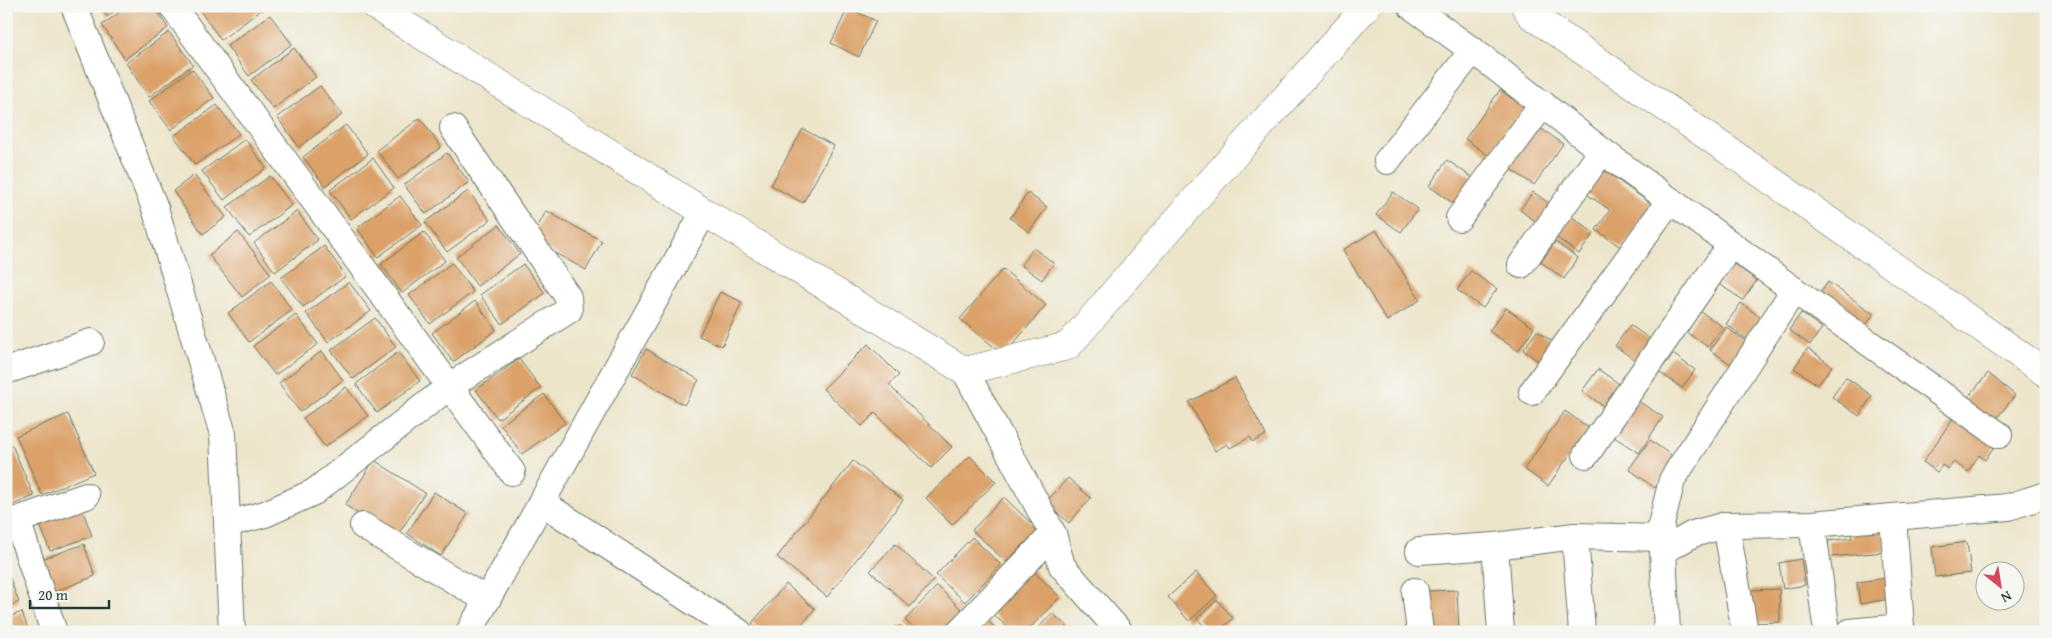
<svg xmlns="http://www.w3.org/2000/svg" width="2052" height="638" font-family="'Gentium Book Plus',serif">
  <rect width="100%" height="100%" fill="#f6f6f2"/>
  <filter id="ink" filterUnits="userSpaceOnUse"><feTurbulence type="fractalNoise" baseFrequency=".02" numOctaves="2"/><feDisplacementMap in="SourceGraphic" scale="10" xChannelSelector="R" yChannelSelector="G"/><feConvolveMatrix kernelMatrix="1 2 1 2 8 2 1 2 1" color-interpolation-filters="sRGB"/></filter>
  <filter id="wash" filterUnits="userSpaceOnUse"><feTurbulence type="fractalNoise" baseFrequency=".0096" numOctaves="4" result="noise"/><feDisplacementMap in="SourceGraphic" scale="20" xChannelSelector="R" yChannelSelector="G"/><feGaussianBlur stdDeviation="1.12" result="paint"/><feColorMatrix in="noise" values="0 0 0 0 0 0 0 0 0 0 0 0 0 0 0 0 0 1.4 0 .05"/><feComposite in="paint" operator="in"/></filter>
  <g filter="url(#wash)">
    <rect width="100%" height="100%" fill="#ede5ca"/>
    <g id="blocks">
      <g fill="#dba169">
        <path d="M100 6H122L107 17Z"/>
        <path d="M128 6H154L168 28 125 59 102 25Z"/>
        <path d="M206 6H263L264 8 221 40 200 11Z"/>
        <path d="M848 8 876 21 859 57 831 43Z"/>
        <path d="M270 15 292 44 249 76 227 46Z"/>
        <path d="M169 32 193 65 149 97 126 63Z"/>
        <path d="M294 48 316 77 273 109 251 80Z"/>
        <path d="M192 69 214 98 171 130 149 101Z"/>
        <path d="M320 86 342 115 299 147 277 117Z"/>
        <path d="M1500 90 1527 109 1492 158 1465 139Z"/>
        <path d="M217 105 239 134 195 165 174 136Z"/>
        <path d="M420 118 441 147 398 179 377 150Z"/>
        <path d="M346 125 368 154 325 186 303 157Z"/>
        <path d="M1536 125 1563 144 1534 185 1506 166Z"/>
        <path d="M803 129 834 146 803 203 771 185Z"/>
        <path d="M245 139 266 168 224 200 202 171Z"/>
        <path d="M447 153 469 182 426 214 404 185Z"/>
        <path d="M373 158 394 188 351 219 330 190Z"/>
        <path d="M1447 160 1476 180 1457 206 1429 186Z"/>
        <path d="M1602 169 1653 205 1622 248 1596 230 1610 210 1585 193Z"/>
        <path d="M194 175 226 217 203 234 173 191Z"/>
        <path d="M270 176 292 205 249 237 227 207Z"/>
        <path d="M468 191 490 220 447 252 425 222Z"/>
        <path d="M1393 192 1418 209 1401 232 1376 215Z"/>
        <path d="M1533 192 1557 209 1543 227 1520 210Z"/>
        <path d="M1028 193 1047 207 1029 232 1010 218Z"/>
        <path d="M400 196 422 225 378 257 357 228Z"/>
        <path d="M297 211 318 240 275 272 254 243Z"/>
        <path d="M546 211 602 241 586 270 531 240Z"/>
        <path d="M1571 216 1594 233 1579 254 1556 237Z"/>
        <path d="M499 225 520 254 477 286 456 257Z"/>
        <path d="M1376 230 1420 300 1387 321 1343 250Z"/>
        <path d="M238 232 271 274 242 297 209 255Z"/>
        <path d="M424 232 445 261 402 293 381 264Z"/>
        <path d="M1555 242 1578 258 1564 279 1541 262Z"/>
        <path d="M324 246 346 276 303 307 281 278Z"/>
        <path d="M1033 248 1054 263 1042 280 1021 265Z"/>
        <path d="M452 263 473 292 430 324 409 295Z"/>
        <path d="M523 264 545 293 502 324 480 295Z"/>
        <path d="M1734 264 1757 280 1743 300 1719 284Z"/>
        <path d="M1003 269 1046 305 1004 355 960 319Z"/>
        <path d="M1471 271 1497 289 1483 308 1457 290Z"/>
        <path d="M271 281 292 310 249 342 228 313Z"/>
        <path d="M349 282 371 311 328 342 306 313Z"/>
        <path d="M1828 282 1874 314 1864 328 1818 296Z"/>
        <path d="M720 292 742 302 722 346 699 336Z"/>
        <path d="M475 301 496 330 453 362 432 333Z"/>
        <path d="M1741 303 1764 320 1749 341 1726 324Z"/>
        <path d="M1506 308 1534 328 1518 351 1489 331Z"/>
        <path d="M1700 311 1723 327 1708 347 1686 332Z"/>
        <path d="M1801 313 1822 328 1810 345 1789 330Z"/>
        <path d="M296 315 318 344 275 375 253 346Z"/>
        <path d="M375 318 396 347 353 379 331 350Z"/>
        <path d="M1630 325 1653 341 1638 362 1615 346Z"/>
        <path d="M1726 327 1752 345 1735 367 1710 350Z"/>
        <path d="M1537 331 1559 346 1545 366 1523 350Z"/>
        <path d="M868 344 899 375 889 385 952 447 931 468 875 413 862 426 823 389Z"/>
        <path d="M1808 348 1832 366 1818 385 1794 368Z"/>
        <path d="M646 349 699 380 684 405 632 374Z"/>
        <path d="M322 351 343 380 300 412 279 383Z"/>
        <path d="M398 352 420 381 377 413 356 384Z"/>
        <path d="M1673 354 1695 370 1682 388 1659 372Z"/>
        <path d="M519 359 541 388 498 419 476 390Z"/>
        <path d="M1598 369 1625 388 1609 410 1582 391Z"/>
        <path d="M1988 373 2015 395 1991 426 1963 404Z"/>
        <path d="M1846 377 1872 396 1859 416 1832 397Z"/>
        <path d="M1235 378 1266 435 1253 442 1250 437 1230 448 1227 444 1215 451 1189 402Z"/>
        <path d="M346 387 368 416 325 447 303 418Z"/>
        <path d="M544 394 565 423 522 454 501 425Z"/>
        <path d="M1635 399 1663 417 1639 453 1611 435Z"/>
        <path d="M1565 411 1593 431 1576 455 1572 451 1548 486 1524 469Z"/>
        <path d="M68 414 94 473 42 495 16 436Z"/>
        <path d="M1956 414 1997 442 1985 460 1979 455 1968 472 1954 462 1948 469 1942 465 1937 472 1923 462Z"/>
        <path d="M1650 440 1675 458 1655 488 1629 469Z"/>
        <path d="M12 445 34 496 6 508V448Z"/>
        <path d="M970 456 996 482 952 525 926 498Z"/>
        <path d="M374 460 425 493 396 538 345 505Z"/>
        <path d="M853 461 903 500 827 597 777 557Z"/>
        <path d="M1068 478 1091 498 1069 523 1046 502Z"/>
        <path d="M434 492 468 514 441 556 407 533Z"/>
        <path d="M1004 497 1038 530 1006 562 972 530Z"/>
        <path d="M80 503 92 536 50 551 38 519Z"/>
        <path d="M1883 524 1886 552 1829 557 1828 541 1852 538 1851 527Z"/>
        <path d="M972 537 1001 565 965 602 936 575Z"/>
        <path d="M1967 542 1971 573 1935 577 1932 547Z"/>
        <path d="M84 544 95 576 54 592 42 559Z"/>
        <path d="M895 544 934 580 910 607 870 571Z"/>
        <path d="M1801 559 1805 585 1783 589 1779 563Z"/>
        <path d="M6 568 19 602 6 607Z"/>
        <path d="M1030 568 1060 597 1026 632H1012L989 610Z"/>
        <path d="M1196 572 1217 596 1189 621 1168 597Z"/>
        <path d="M1887 578 1890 599 1860 604 1857 582Z"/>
        <path d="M786 584 815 609 795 632H762L752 623Z"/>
        <path d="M937 586 963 611 943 632H917L905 620Z"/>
        <path d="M1779 589 1780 622 1751 623 1750 590Z"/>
        <path d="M1457 590 1459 632H1427L1425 591Z"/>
        <path d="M1217 600 1233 618 1218 632H1209L1197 618Z"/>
        <path d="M22 612 29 632H6V618Z"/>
        <path d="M1052 613 1073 632H1035Z"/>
        <path d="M980 614 1000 632H964Z"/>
        <path d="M900 625 907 632H893Z"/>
        <path d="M1650 629V632H1630L1629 630Z"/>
      </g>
    </g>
  </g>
  <g filter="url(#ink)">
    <use href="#blocks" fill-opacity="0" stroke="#677868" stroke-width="1"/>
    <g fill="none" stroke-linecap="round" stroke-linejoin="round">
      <defs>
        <g id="street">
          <path d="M74 6 155 208 223 434 232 632"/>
          <path d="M172 6 512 472"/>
          <path d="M1411 6 1487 61 1602 151 1794 290 1999 435"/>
          <path d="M1387 161 1473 50"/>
          <path d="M1459 218 1543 104"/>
          <path d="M1521 265 1602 151"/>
          <path d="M6 371 91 342"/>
          <path d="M965 371 1053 534 1062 566 1120 632"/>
          <path d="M1532 392 1670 200"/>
          <path d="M1586 455 1731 244"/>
          <path d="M541 502 739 632"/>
          <path d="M17 520 54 632"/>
          <path d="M6 524 86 496"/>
          <path d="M227 524 265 514 314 492 450 386 569 310 568 297 453 128"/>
          <path d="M1812 524 1827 632"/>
          <path d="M1726 525 1745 632"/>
          <path d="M363 526 487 600"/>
          <path d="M1575 536 1582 632"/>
          <path d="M1495 546 1501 632"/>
          <path d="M1419 551 1495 546 1575 536 1663 538"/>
          <path d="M1663 551 1661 525 1672 480 1794 290"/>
          <path d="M1415 591 1420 632"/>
          <path d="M469 632 704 212"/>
          <path d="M959 632 1053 534"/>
          <path d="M1667 632 1663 551 1693 534 1726 525 1812 524 2008 507 2046 495"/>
          <path d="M1850 632 1901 627 1893 517"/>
        </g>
        <g id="secondary">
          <path d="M375 6 704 212 965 371 1068 346 1197 197 1367 6"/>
          <path d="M1525 6 1531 15 1742 160 2046 373"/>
        </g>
      </defs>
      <use href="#street" stroke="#677868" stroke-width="28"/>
      <use href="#secondary" stroke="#677868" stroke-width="29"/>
      <use href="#street" stroke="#fff" stroke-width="26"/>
      <use href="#secondary" stroke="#fff" stroke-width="28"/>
    </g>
  </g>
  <rect width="2052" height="638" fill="none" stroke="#f6f6f2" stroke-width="25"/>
  <g transform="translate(2000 586) rotate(150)"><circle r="24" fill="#f6f6f2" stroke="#a0aca6"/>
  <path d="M0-4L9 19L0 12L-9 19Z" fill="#d1495b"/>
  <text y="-8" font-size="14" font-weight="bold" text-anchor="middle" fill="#1f3d34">N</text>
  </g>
  <path d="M30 600v8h79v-8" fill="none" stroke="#1f3d34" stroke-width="2.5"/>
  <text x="38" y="600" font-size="15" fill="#1f3d34" stroke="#f6f6f2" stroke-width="4" paint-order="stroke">20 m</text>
</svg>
